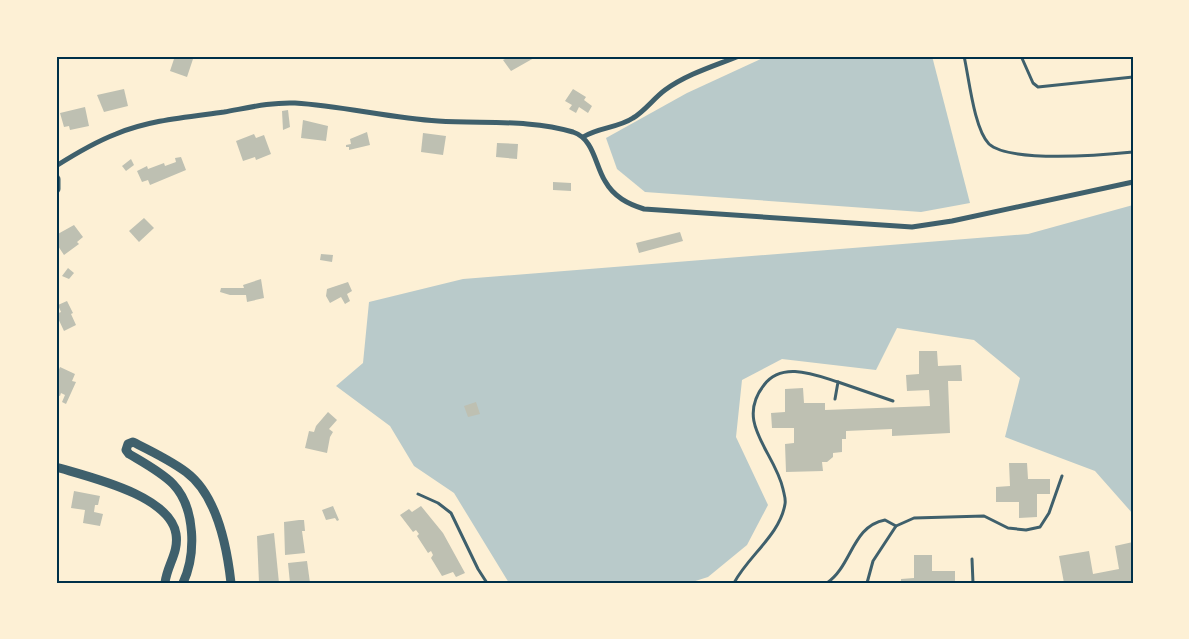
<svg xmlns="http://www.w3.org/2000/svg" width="1189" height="639" font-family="'Alegreya Sans',sans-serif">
  <rect width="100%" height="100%" fill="#fdf0d5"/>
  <g fill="#b9caca">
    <path d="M767 56H932L970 203 921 212 645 192 617 169 606 138 687 93Z"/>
    <path d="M1133 205V514L1095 471 1005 437 1020 378 974 340 897 328 876 370 782 359 742 380 736 437 768 505 747 545 708 577 689 583H509L454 493 414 466 390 426 336 386 363 363 369 302 463 279 1028 234Z"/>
  </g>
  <g fill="#bec0b2">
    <path d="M175 56H194L187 77 170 71Z"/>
    <path d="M503 56H532L534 58 511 71 503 60 505 59Z"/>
    <path d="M124 89 128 106 104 112 97 95Z"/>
    <path d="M573 89 586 97 584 100 592 106 588 113 579 107 576 113 569 109 572 105 565 101Z"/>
    <path d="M85 107 89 126 70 130 69 126 64 127 60 113Z"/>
    <path d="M288 110 290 127 283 130 282 111Z"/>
    <path d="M303 120 328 126 326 141 301 138Z"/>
    <path d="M367 132 370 145 349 150V147H346V145L351 144 350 139Z"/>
    <path d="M423 133 446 136 443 155 421 152Z"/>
    <path d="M254 134 256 138 264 135 271 154 256 160 255 157 243 161 236 141Z"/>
    <path d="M497 143 518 144 517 159 496 157Z"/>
    <path d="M181 157 186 170 150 185 148 180 142 182 137 171 147 166 148 169 164 163 165 166 176 162 175 158Z"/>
    <path d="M131 159 134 165 126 171 122 166Z"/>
    <path d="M553 182 571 183V191L553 190Z"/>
    <path d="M144 218 154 228 139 242 129 231Z"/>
    <path d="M74 225 83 237 77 242 79 244 64 255 56 243V235Z"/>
    <path d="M680 232 683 241 639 253 636 243Z"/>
    <path d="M321 254 333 255 332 262 320 260Z"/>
    <path d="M68 268 74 273 69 279 62 276Z"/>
    <path d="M261 279 264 298 247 302 246 295H230L220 292 221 288H244L243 285Z"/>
    <path d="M348 282 352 291 347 294 350 301 345 304 341 297 330 303 326 296 327 289Z"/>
    <path d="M67 301 73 313 71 314 76 325 64 331 56 314 61 312 58 305Z"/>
    <path d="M919 351H937L938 366 961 365 962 381H948L950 433 892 436V429L846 431V439H842V452L833 453V457L827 462H822L823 471 786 472 785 444 794 443V428H772L771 413 785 412V389L803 388 804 403H825V410L930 406 929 390 907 391 906 375 919 374Z"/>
    <path d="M60 367 75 374 72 381 76 382 66 404 62 402 65 395 61 393 60 396 56 395V376Z"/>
    <path d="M476 402 480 414 468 417 464 406Z"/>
    <path d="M328 412 337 420 329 429 333 432 330 437 327 453 305 448 309 431 314 432 316 426Z"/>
    <path d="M1009 463H1027L1028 479H1050V494H1037V517L1019 518V502H996V487L1010 486Z"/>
    <path d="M74 491 100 496 98 505H95L94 512 103 514 100 526 83 523 85 510 71 508Z"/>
    <path d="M333 506 339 520 337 521 335 518 326 520 322 510Z"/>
    <path d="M421 506 443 533 465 573 456 577 453 572 442 576 431 558 433 555 431 551 428 553 417 536 419 534 416 530 413 532 400 515 409 509 412 512Z"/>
    <path d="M299 520H304L305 531H302L305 553 285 555 284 522Z"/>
    <path d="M274 533 279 583H259L257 536Z"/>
    <path d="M1133 542V583H1064L1059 556 1089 551 1093 574 1119 569 1115 546Z"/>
    <path d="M914 555H932V571H955V583H901V579L914 578Z"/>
    <path d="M307 561 310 583H290L288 563Z"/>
  </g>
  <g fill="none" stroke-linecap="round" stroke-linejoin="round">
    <g stroke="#3f606c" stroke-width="3">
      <path d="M964 56C969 78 974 129 989 144 1010 163 1104 155 1133 152"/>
      <path d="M1021 56 1033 83 1038 87 1133 77"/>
      <path d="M838 382 893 401"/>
      <path d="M418 494 438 503 451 513 478 569 487 583"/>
      <path d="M972 559 973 583"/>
      <path d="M734 583C748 556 780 535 785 504 786 499 784 494 783 489 775 452 734 423 764 385 782 361 815 375 838 382L835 399"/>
      <path d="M827 583C852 566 852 526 885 520L896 526"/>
      <path d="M867 583 873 561 896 526 914 518 984 516 1008 528 1026 530 1040 527 1049 513 1062 476"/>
    </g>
    <g stroke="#3f606c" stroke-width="5">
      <path d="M583 137C599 127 618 128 633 118 645 111 654 98 665 90 687 74 714 66 739 56"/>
      <path d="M56 166C75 154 95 142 116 134 149 120 188 117 224 112 247 108 271 102 295 103 343 106 390 118 438 121 483 124 530 119 573 132 594 139 595 165 605 181 614 197 628 204 644 209L912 227 952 221 1133 182"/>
    </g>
    <g stroke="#3f606c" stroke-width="9">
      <path d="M56 179V189"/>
      <path d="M56 467C89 477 170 495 176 534 179 553 167 565 165 583"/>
      <path d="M183 583C196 555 196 508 173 484 161 472 144 463 129 454L126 450 128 444 133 442C151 451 170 460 186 472 217 495 227 547 231 583"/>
    </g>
  </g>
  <rect width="1189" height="639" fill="none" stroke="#fdf0d5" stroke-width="115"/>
  <rect x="58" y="58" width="1074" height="524" fill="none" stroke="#003049" stroke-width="2"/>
</svg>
